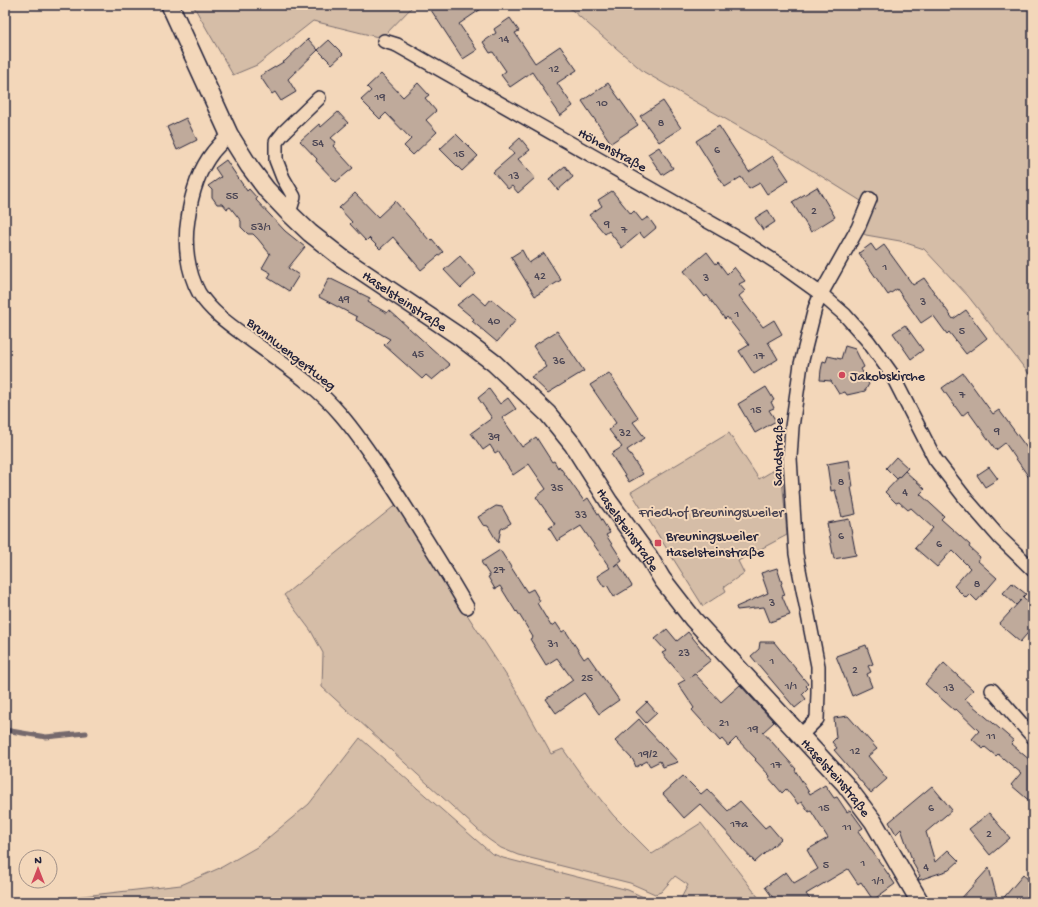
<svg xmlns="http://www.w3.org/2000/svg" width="1038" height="907" font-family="'Gochi Hand',sans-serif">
  <rect width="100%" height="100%" fill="#f3d7ba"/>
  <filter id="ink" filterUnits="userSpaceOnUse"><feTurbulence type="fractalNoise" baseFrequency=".025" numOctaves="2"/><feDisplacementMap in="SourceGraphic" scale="8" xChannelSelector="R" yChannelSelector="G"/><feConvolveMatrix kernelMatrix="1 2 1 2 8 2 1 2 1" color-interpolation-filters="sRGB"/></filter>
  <g filter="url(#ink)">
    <g fill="#d5bda7" stroke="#7c7071">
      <path d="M193 5H414L382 38 313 21 257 65 233 75Z"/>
      <path d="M566 5H1033V379L968 296 924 249 900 241 866 235 852 228 861 201 781 151 644 72Z"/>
      <path d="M729 433 759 479 781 466 787 535 738 561 744 573 724 587 726 591 703 606 631 492Z"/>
      <path d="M398 503 439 571 517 692 551 754 563 749 582 776 613 815 652 854 701 823 762 902H679L688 885 675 876 661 892 655 894 630 883 518 855 501 848 488 839 322 687 323 653 311 631 284 595Z"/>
      <path d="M360 738 491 853 503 858 628 890 654 902H29L181 885 222 867 257 847 309 804Z"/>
    </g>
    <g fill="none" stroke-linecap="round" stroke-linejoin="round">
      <path stroke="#74696d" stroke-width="5" d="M5 730 46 737 86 733"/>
    </g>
    <g fill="#bfaa9b" stroke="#22223b">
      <path d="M438 5H487L459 24 477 50 463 59 431 10Z"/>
      <path d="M510 18 519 31 515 33 535 63 560 46 577 70 557 83 573 106 560 116 551 103 552 102 532 72 510 87 501 75 506 71 493 52 490 53 483 42 496 33 494 29Z"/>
      <path d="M308 39 318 50 288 79 296 92 281 101 275 92 272 94 260 76 285 61Z"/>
      <path d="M329 40 343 54 332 64 318 50Z"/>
      <path d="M381 74 403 97 418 83 429 95 425 98 436 111 426 120 437 132 413 155 404 146 411 139 386 113 380 119 361 100 371 91 367 87Z"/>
      <path d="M608 83 638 125 611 143 582 101Z"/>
      <path d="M663 101 681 128 659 142 640 116Z"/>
      <path d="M338 112 348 123 331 138 336 142 333 146 353 168 336 182 316 161 317 159 300 141 319 124 321 127Z"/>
      <path d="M186 118 197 140 177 150 167 127Z"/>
      <path d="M719 126 749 172 773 156 789 180 767 194 760 183 749 189 741 177 725 187 696 141Z"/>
      <path d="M456 134 478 156 462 171 440 149Z"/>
      <path d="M520 138 530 150 518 159 535 178 518 193 512 186 508 189 493 172 514 154 509 148Z"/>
      <path d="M659 147 673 168 662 175 648 154Z"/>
      <path d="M226 160 247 191 249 189 257 198 256 200 285 231 305 247 288 268 299 275 289 291 268 278 271 273 262 268 270 254 258 239 253 234H248L241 227V221L230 207 227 209 223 204H217L212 197V190L208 186 221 177 215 168Z"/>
      <path d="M565 166 573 177 558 190 549 179Z"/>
      <path d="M817 187 835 217 811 232 792 202Z"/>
      <path d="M612 191 631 214 634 211 642 221 648 217 656 228 644 238 640 233 622 248 609 231 605 234 589 215 602 206 598 200Z"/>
      <path d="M355 193 378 217 395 201 430 241 432 239 443 252 421 270 393 237 380 249 369 238 366 241 350 224 352 222 339 208Z"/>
      <path d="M768 210 775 222 763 230 755 218Z"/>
      <path d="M871 244 876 251 884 245 913 285 924 278 953 319 966 310 987 338 966 354 949 332 947 334 933 315 921 323 897 289 888 295 859 253Z"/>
      <path d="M522 250 529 263 544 253 561 280 535 296 511 257Z"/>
      <path d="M707 252 716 264 718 262 727 274 734 267 745 281 739 284 745 291 739 296 763 327 774 320 782 334 768 342 778 359 754 374 739 351 749 345 727 317 725 319 707 295 705 297 684 271Z"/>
      <path d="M460 256 476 274 461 288 444 270Z"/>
      <path d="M329 278 370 298 368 302 387 313 389 310 450 365 432 380 426 375 422 379 384 345 390 339 356 320 357 317 319 297Z"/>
      <path d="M473 293 486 305 491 299 516 320 497 342 472 321 474 319 457 305Z"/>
      <path d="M905 325 923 350 911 359 893 333Z"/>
      <path d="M557 331 584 371 548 393 531 377 547 367 533 346Z"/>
      <path d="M845 346 855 349 864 367 861 369 869 384 865 391 847 395 845 392 839 394 831 381 820 380 821 370 823 361 826 362 828 356 841 359Z"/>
      <path d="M609 373 638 417H637L638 419 633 422 645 438 627 450 643 474 629 482 611 454 622 447 609 430 612 428 611 427 616 423 590 385Z"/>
      <path d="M963 373 993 414 999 410 1027 448 1033 444V483L1005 443 996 450 968 411 962 416 942 388Z"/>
      <path d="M766 387 774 400 771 402 774 408 769 410 776 421 755 433 738 404Z"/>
      <path d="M489 389 500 404 508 398 516 409 502 418 522 447 536 437 552 462 554 461 558 468 559 466 584 501 588 498 610 533 606 535 622 560 614 566 618 563 632 586 614 597 607 585 604 587 597 576 610 568 581 526 557 541 549 528 555 524 536 497 546 489 529 464 513 475 498 451 495 453 490 445 483 450 471 433 492 418 478 398Z"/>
      <path d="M896 457 908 468 897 479 886 468Z"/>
      <path d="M849 460 853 487H851L856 514 842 517 835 490 831 491 827 464Z"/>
      <path d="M989 467 998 479 985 487 977 475Z"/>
      <path d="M905 471 925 489 920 494 944 516 941 519 970 545 969 547 980 557 978 561 997 578 977 601 970 594 966 598 954 586 970 568 952 550 937 567 915 548 933 528 911 508 908 510 899 502 896 503 885 492Z"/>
      <path d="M496 506 502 507 511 523 501 529 498 543 488 526 483 525 478 517Z"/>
      <path d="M849 519 856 555 834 559 827 523Z"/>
      <path d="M500 550 527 592 533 589 540 601 537 603 551 626 556 623 562 632 565 630 584 659 588 656 619 700 599 714 584 693 556 713 546 699 573 680 557 658 546 665 530 639 533 637 517 611 516 612 500 586 495 589 488 577 490 576 481 562Z"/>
      <path d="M777 568 782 583 781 584 785 595 782 596 790 615 770 622 764 607 737 610 736 607 768 593 761 573Z"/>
      <path d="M1012 583 1026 594 1023 597 1033 606V627L1020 642 999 624 1021 600 1016 605 1003 593Z"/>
      <path d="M667 629 677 641 688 632 711 660 690 677 695 674 721 702 740 685 761 708 774 722 763 732 796 769 795 770 810 794 825 785 834 798 837 797 847 812 850 810 863 828 858 831 895 884 873 900 861 882 858 884 848 869 806 894 812 902H776L765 887 786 872 794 883 818 869 807 850 828 838 811 811 809 812 802 802 798 804 786 789 782 793 769 778 770 776 755 760 756 759 736 738 728 746 722 739 720 741 692 710 694 708 678 684 685 680 662 653 666 651 655 639Z"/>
      <path d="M760 642H774L808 684 806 686 808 688 802 694 806 699 795 708 751 656 759 649Z"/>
      <path d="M866 645 873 664 868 666 871 672 867 674 872 687 852 696 836 656Z"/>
      <path d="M944 663 973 690 965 699 1014 741 1011 744 1031 761 1033 759V804L1011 785 1021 773 998 754 996 756 985 747 983 749 972 739 979 731 956 709 954 710 925 684Z"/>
      <path d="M647 702 657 713 646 723 636 712Z"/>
      <path d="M848 716 877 749 868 756 887 779 871 793 834 750 837 748 832 742 836 738 834 718Z"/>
      <path d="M639 719 648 730 678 762 663 767 660 761 650 766 647 761 636 767 633 760 615 741Z"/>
      <path d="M683 776 701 794 707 789 728 811 740 801 765 828 769 825 781 839 755 862 700 804 684 818 663 794Z"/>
      <path d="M932 786 952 810 926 832 935 862 948 850 959 861 949 870 919 880 918 878 920 876 914 865 901 829 896 834 889 822Z"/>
      <path d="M989 813 1010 838 990 855 969 829Z"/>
      <path d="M989 868 998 902H958Z"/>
      <path d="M1023 875 1033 883V902H1000Z"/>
    </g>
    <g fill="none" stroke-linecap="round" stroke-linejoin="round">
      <defs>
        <g id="minor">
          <path d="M384 41 397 45 741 240 782 266 821 294 845 315 868 341 891 373 935 459 966 499 1000 538 1033 570"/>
          <path d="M229 134C224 140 218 146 213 152 198 171 191 196 188 219 184 243 187 271 199 293 211 312 230 325 248 338 280 362 315 384 341 415 360 437 376 462 392 486 418 526 443 566 467 607"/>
          <path d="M289 213 294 197 283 178 276 160V142L284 132 319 98"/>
          <path d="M992 690 1033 737"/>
          <path d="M801 735 817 719 818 693V666L796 554 790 458 792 427 801 364 815 308 821 294 858 228 870 199"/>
        </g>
        <g id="tertiary">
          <path id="s1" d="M170 5 229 134 249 166 267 190 289 213 310 233 342 258 460 337 494 363 548 414 573 445 609 502 649 557 662 579 693 619 845 784 873 821 920 902"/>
        </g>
      </defs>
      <use href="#minor" stroke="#22223b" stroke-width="16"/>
      <use href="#tertiary" stroke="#22223b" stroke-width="20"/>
      <use href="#minor" stroke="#f3d7ba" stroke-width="13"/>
      <use href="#tertiary" stroke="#f3d7ba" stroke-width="17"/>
    </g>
  </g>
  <g fill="#d1495b" stroke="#f3d7ba" stroke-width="1.5">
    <circle cx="842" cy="375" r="4"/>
    <rect x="654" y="539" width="8" height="8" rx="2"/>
  </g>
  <g text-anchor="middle" stroke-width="4" stroke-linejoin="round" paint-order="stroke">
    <g font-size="12" fill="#494453">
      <text x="504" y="42">14</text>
      <text x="554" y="72">12</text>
      <text x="380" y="100">19</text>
      <text x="602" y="106">10</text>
      <text x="661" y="126">8</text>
      <text x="318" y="146">54</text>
      <text x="717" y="153">6</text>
      <text x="459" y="157">15</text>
      <text x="514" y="179">13</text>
      <text x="232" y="199">55</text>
      <text x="814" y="214">2</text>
      <text x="607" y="227">9</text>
      <text x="261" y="230">53/1</text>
      <text x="624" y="233">7</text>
      <text x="885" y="270">1</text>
      <text x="540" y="279">42</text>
      <text x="706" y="281">3</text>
      <text x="344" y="302">49</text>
      <text x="923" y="305">3</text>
      <text x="737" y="317">1</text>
      <text x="494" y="324">40</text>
      <text x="962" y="334">5</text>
      <text x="418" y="357">45</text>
      <text x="759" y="359">17</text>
      <text x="559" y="364">36</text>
      <text x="962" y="398">7</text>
      <text x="756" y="413">15</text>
      <text x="997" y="434">9</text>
      <text x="625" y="436">32</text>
      <text x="494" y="440">39</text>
      <text x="841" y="485">8</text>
      <text x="557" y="491">35</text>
      <text x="905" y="495">4</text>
      <text x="581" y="518">33</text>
      <text x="841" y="539">6</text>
      <text x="939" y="547">6</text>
      <text x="499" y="573">27</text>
      <text x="977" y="587">8</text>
      <text x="772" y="606">3</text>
      <text x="553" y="647">31</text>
      <text x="684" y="656">23</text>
      <text x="772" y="664">1</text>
      <text x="855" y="673">2</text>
      <text x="587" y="681">25</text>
      <text x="791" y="689">1/1</text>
      <text x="949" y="691">13</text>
      <text x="724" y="726">21</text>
      <text x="753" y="732">19</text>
      <text x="991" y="739">11</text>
      <text x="855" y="754">12</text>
      <text x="648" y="757">19/2</text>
      <text x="776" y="768">17</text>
      <text x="824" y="811">15</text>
      <text x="931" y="811">6</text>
      <text x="739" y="827">17a</text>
      <text x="847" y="830">11</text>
      <text x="989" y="837">2</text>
      <text x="863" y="866">1</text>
      <text x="826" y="868">5</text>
      <text x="926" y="870">4</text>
      <text x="878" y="884">1/1</text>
    </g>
    <g font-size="14" fill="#22223b" stroke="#f3d7ba">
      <text transform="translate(613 149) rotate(29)" y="5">Höhenstraße</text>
      <text dy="5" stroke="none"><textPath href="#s1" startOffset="387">Haselsteinstraße</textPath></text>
      <text transform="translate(292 353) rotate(38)" y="5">Brunnwengertweg</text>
      <text transform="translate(777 452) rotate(-89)" y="5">Sandstraße</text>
      <text dy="5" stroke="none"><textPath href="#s1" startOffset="711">Haselsteinstraße</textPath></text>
      <text dy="5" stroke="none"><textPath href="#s1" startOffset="1035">Haselsteinstraße</textPath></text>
    </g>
    <g font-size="14" fill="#22223b" stroke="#f3d7ba" text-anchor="start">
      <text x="850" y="380">Jakobskirche</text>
      <text x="666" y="540">Breuningsweiler<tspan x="666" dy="16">Haselsteinstraße</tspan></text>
    </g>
    <g font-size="14" fill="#464151" stroke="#f3d7ba">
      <text x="711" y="516">Friedhof Breuningsweiler</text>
    </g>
  </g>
  <rect width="1038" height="907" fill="none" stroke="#f3d7ba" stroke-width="20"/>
  <rect x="10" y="10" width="1018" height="887" fill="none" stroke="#22223b" stroke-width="1.5" filter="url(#ink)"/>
  <g transform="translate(38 869)"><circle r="19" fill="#f3d7ba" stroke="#9f8f87"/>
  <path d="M0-3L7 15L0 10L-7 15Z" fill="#d1495b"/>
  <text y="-6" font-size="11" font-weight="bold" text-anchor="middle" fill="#22223b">N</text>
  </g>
</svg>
